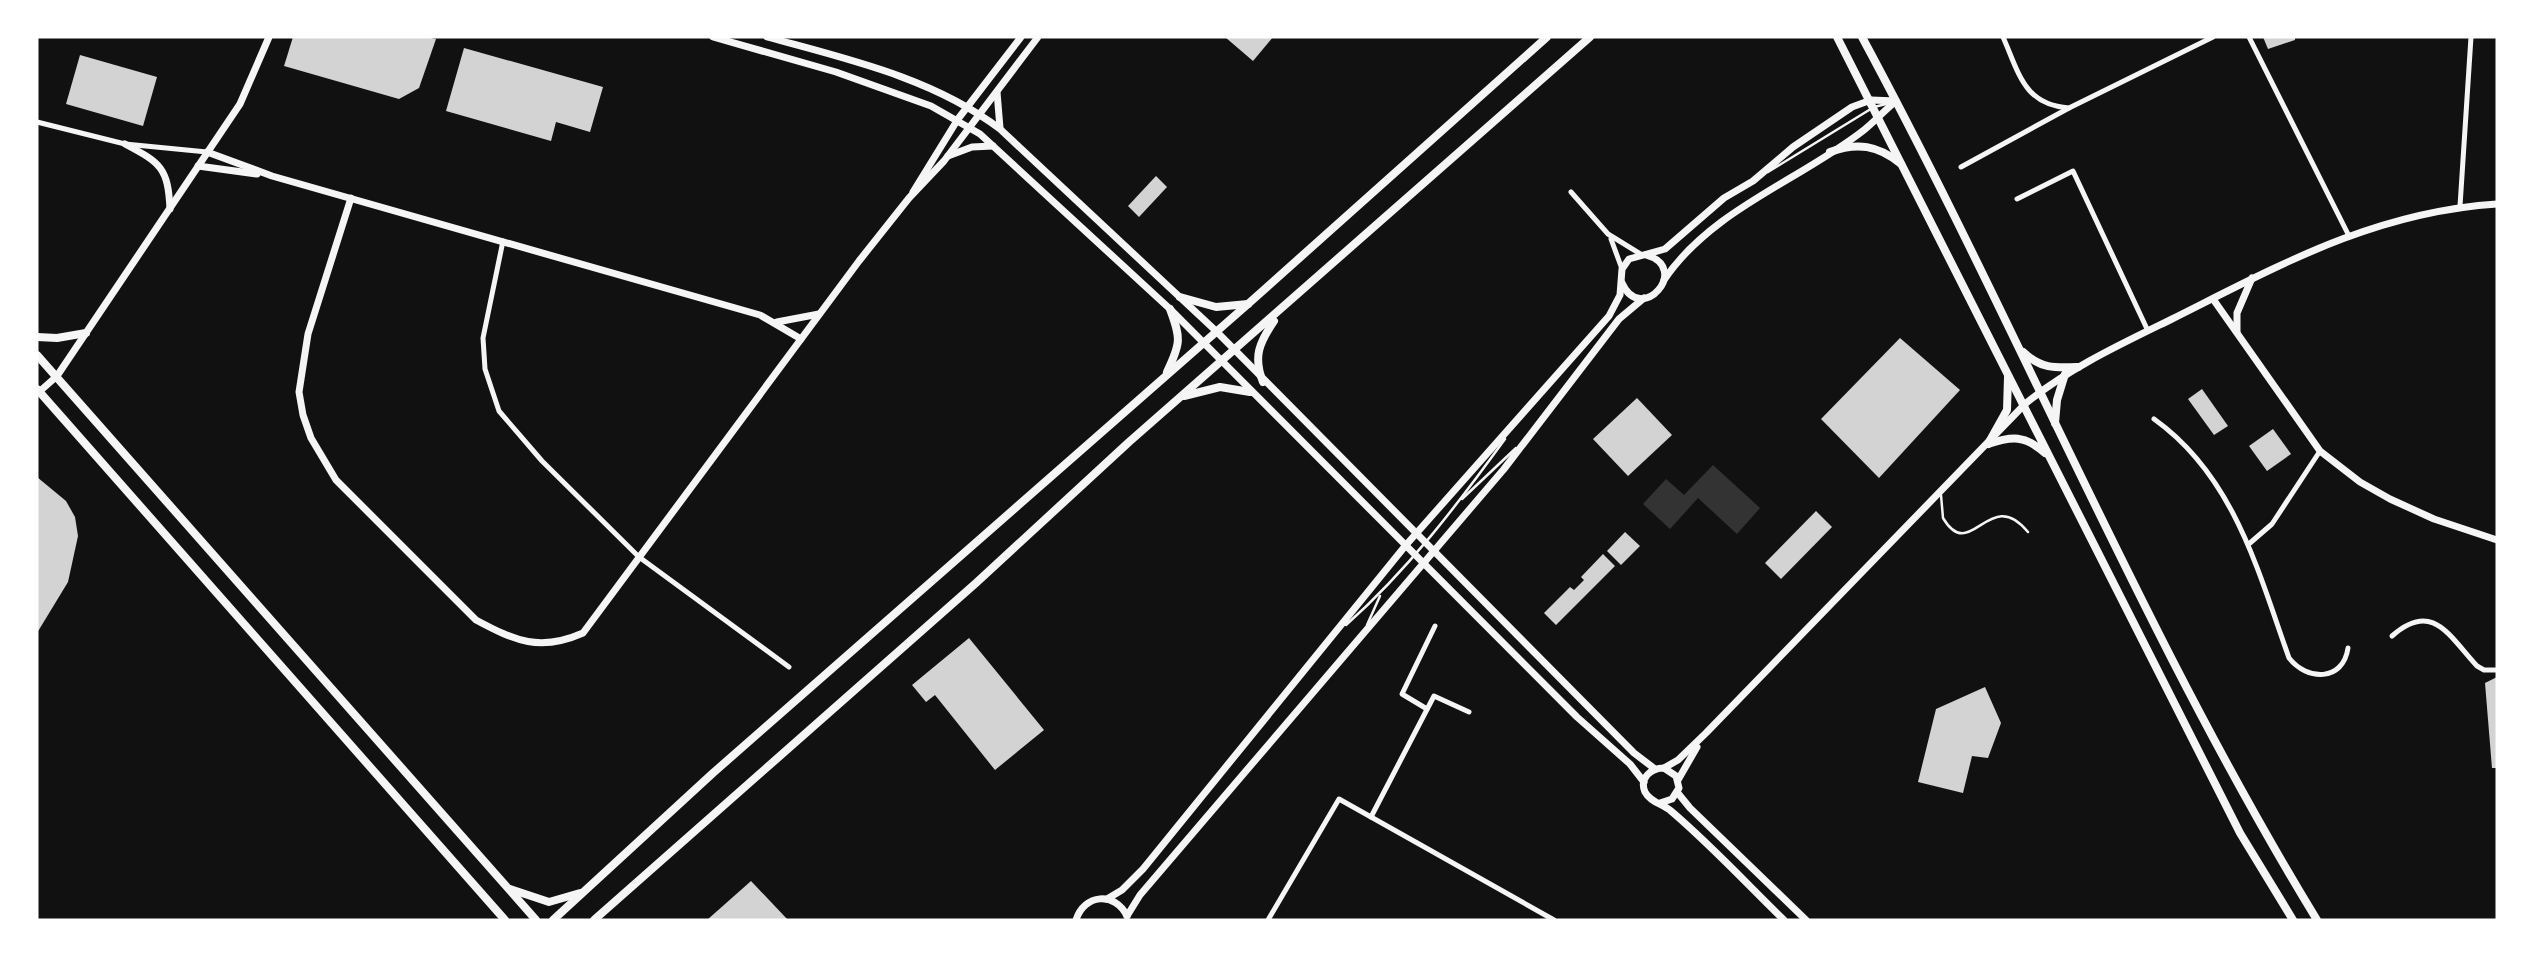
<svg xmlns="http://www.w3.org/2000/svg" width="2534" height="957" font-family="'Exo 2',sans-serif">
  <rect width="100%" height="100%" fill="#111"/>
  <path fill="#333" d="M1713 465 1760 508 1737 534 1698 498 1670 529 1643 504 1666 479 1684 495Z"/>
  <g fill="#d3d3d3">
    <path d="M293 37H426L436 39 419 88 399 99 284 66Z"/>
    <path d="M1225 37H1273L1253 61Z"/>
    <path d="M2263 37H2295V40L2268 49Z"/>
    <path d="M464 48 603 87 590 132 556 122 551 141 446 111Z"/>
    <path d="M80 55 157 77 143 126 66 104Z"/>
    <path d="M1156 176 1167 187 1139 217 1128 206Z"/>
    <path d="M1900 338 1960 390 1879 478 1821 419Z"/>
    <path d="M2202 389 2228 426 2214 435 2188 399Z"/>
    <path d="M1637 398 1672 435 1628 476 1593 439Z"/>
    <path d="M2273 429 2291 454 2267 471 2249 446Z"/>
    <path d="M37 477 66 501 75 517 78 536 68 582 37 633Z"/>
    <path d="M1816 511 1832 527 1781 579 1765 563Z"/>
    <path d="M1625 532 1640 546 1621 565 1607 551Z"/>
    <path d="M1603 554 1615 566 1556 625 1544 613 1570 587 1574 590 1584 580 1581 577Z"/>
    <path d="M969 638 1044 730 995 770 935 695 926 702 912 685Z"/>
    <path d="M2497 677V768H2492L2485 683Z"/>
    <path d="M1985 687 2001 723 1988 758 1972 756 1963 793 1918 782 1936 709Z"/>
    <path d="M751 881 788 920H707Z"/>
  </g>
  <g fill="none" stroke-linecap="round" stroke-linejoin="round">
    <g stroke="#f5f5f5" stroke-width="2.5">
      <path d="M1768 172 1874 107 1886 104"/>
      <path d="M1941 495 1943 518C1971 565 1989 484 2028 532"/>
      <path d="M1462 499 1516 448"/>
      <path d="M1346 625C1408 570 1457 505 1505 439"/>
      <path d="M1367 625 1380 596"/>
    </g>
    <g stroke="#f5f5f5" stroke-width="5">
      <path d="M2003 37C2019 73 2024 105 2069 108L2213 37"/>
      <path d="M2249 37 2348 234"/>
      <path d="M37 122 125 144 207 152"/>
      <path d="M1961 167 2069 108"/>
      <path d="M1571 192 1608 234 1642 255"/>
      <path d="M2017 199 2073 171 2148 331"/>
      <path d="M2460 206 2471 37"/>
      <path d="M1611 239 1622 269"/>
      <path d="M503 241 483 338 485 369 499 411 542 461 639 557 789 667"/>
      <path d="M2154 419C2234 476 2258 571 2289 658 2307 681 2343 682 2348 648"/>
      <path d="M2250 543 2272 524 2320 451"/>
      <path d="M2392 636C2433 600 2449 636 2477 666L2484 670H2497"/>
      <path d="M1427 709 1402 694 1435 626"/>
      <path d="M1371 817 1434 696 1469 712"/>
      <path d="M1268 920 1339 799 1554 920"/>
    </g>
    <g stroke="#f5f5f5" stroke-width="7">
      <path d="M713 37 836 72 931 106 980 134 1170 309 1577 717 1630 764 1644 782"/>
      <path d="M767 37C847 59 933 78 1000 129L1216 331 1634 753 1655 769"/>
      <path d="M997 92 1000 128"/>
      <path d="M125 144C161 163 168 168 170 209"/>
      <path d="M207 152 272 176 760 315 801 339"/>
      <path d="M948 156 972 147 993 146"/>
      <path d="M198 166 257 174"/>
      <path d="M913 192 958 119 1021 37"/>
      <path d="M351 198 308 334 299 392 303 415 311 438 336 480 476 620C515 641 540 652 583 633L859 261 909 198 944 161 1038 37"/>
      <path d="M1664 280C1712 209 1799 181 1864 130 1875 121 1885 110 1896 101"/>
      <path d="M1622 283C1641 326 1692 268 1646 255"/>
      <path d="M2213 299 2320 451 2360 482 2390 499 2434 519 2497 540"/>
      <path d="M777 322 819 314"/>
      <path d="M2237 332V313L2252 278"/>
      <path d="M39 392 57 376 240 104 269 37"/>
      <path d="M1664 768 1678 760 1706 733 2025 404C2069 368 2121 344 2172 319 2280 265 2374 212 2497 204"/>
      <path d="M1678 780 1697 747"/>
      <path d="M1677 792 1690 808 1806 920"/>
      <path d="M1660 803 1672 799 1679 788 1676 776 1664 768C1651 768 1639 778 1645 792 1650 802 1663 804 1671 811 1711 845 1747 884 1784 920"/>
      <path d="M1107 899 1122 890 1143 869 1406 545 1609 316 1620 295 1622 269 1629 259 1665 249 1724 198 1753 181 1793 147 1852 107 1871 100 1896 101"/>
      <path d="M1127 916 1140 895 1504 469 1619 319 1644 298"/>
      <path d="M1076 920C1084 894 1115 891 1127 916"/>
    </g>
    <g stroke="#f5f5f5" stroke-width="8">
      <path d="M1837 37 2240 833 2293 920"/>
      <path d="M1862 37C2019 328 2144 637 2317 920"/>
      <path d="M1830 152C1857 142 1878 145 1901 164"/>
      <path d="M1180 297 1216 307 1248 304"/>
      <path d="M37 337 57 338 86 333"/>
      <path d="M2023 352C2041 369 2055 368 2078 367"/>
      <path d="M37 355 536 920"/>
      <path d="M1167 372C1181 343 1181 338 1170 309"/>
      <path d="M1263 382C1253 357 1259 343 1274 321"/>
      <path d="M37 389 505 920"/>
      <path d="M1184 396 1220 387 1250 392"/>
      <path d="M2055 423 2057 400 2065 374"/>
      <path d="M1988 444 2007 410 2008 377"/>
      <path d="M1988 444C2012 436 2025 435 2045 453"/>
      <path d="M510 889 549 902 580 893"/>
      <path d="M553 920 713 773 1248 304 1547 37"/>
      <path d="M594 920 976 583 1129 442 1590 37"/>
    </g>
  </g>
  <rect width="2534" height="957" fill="none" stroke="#ffffff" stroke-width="77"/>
</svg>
